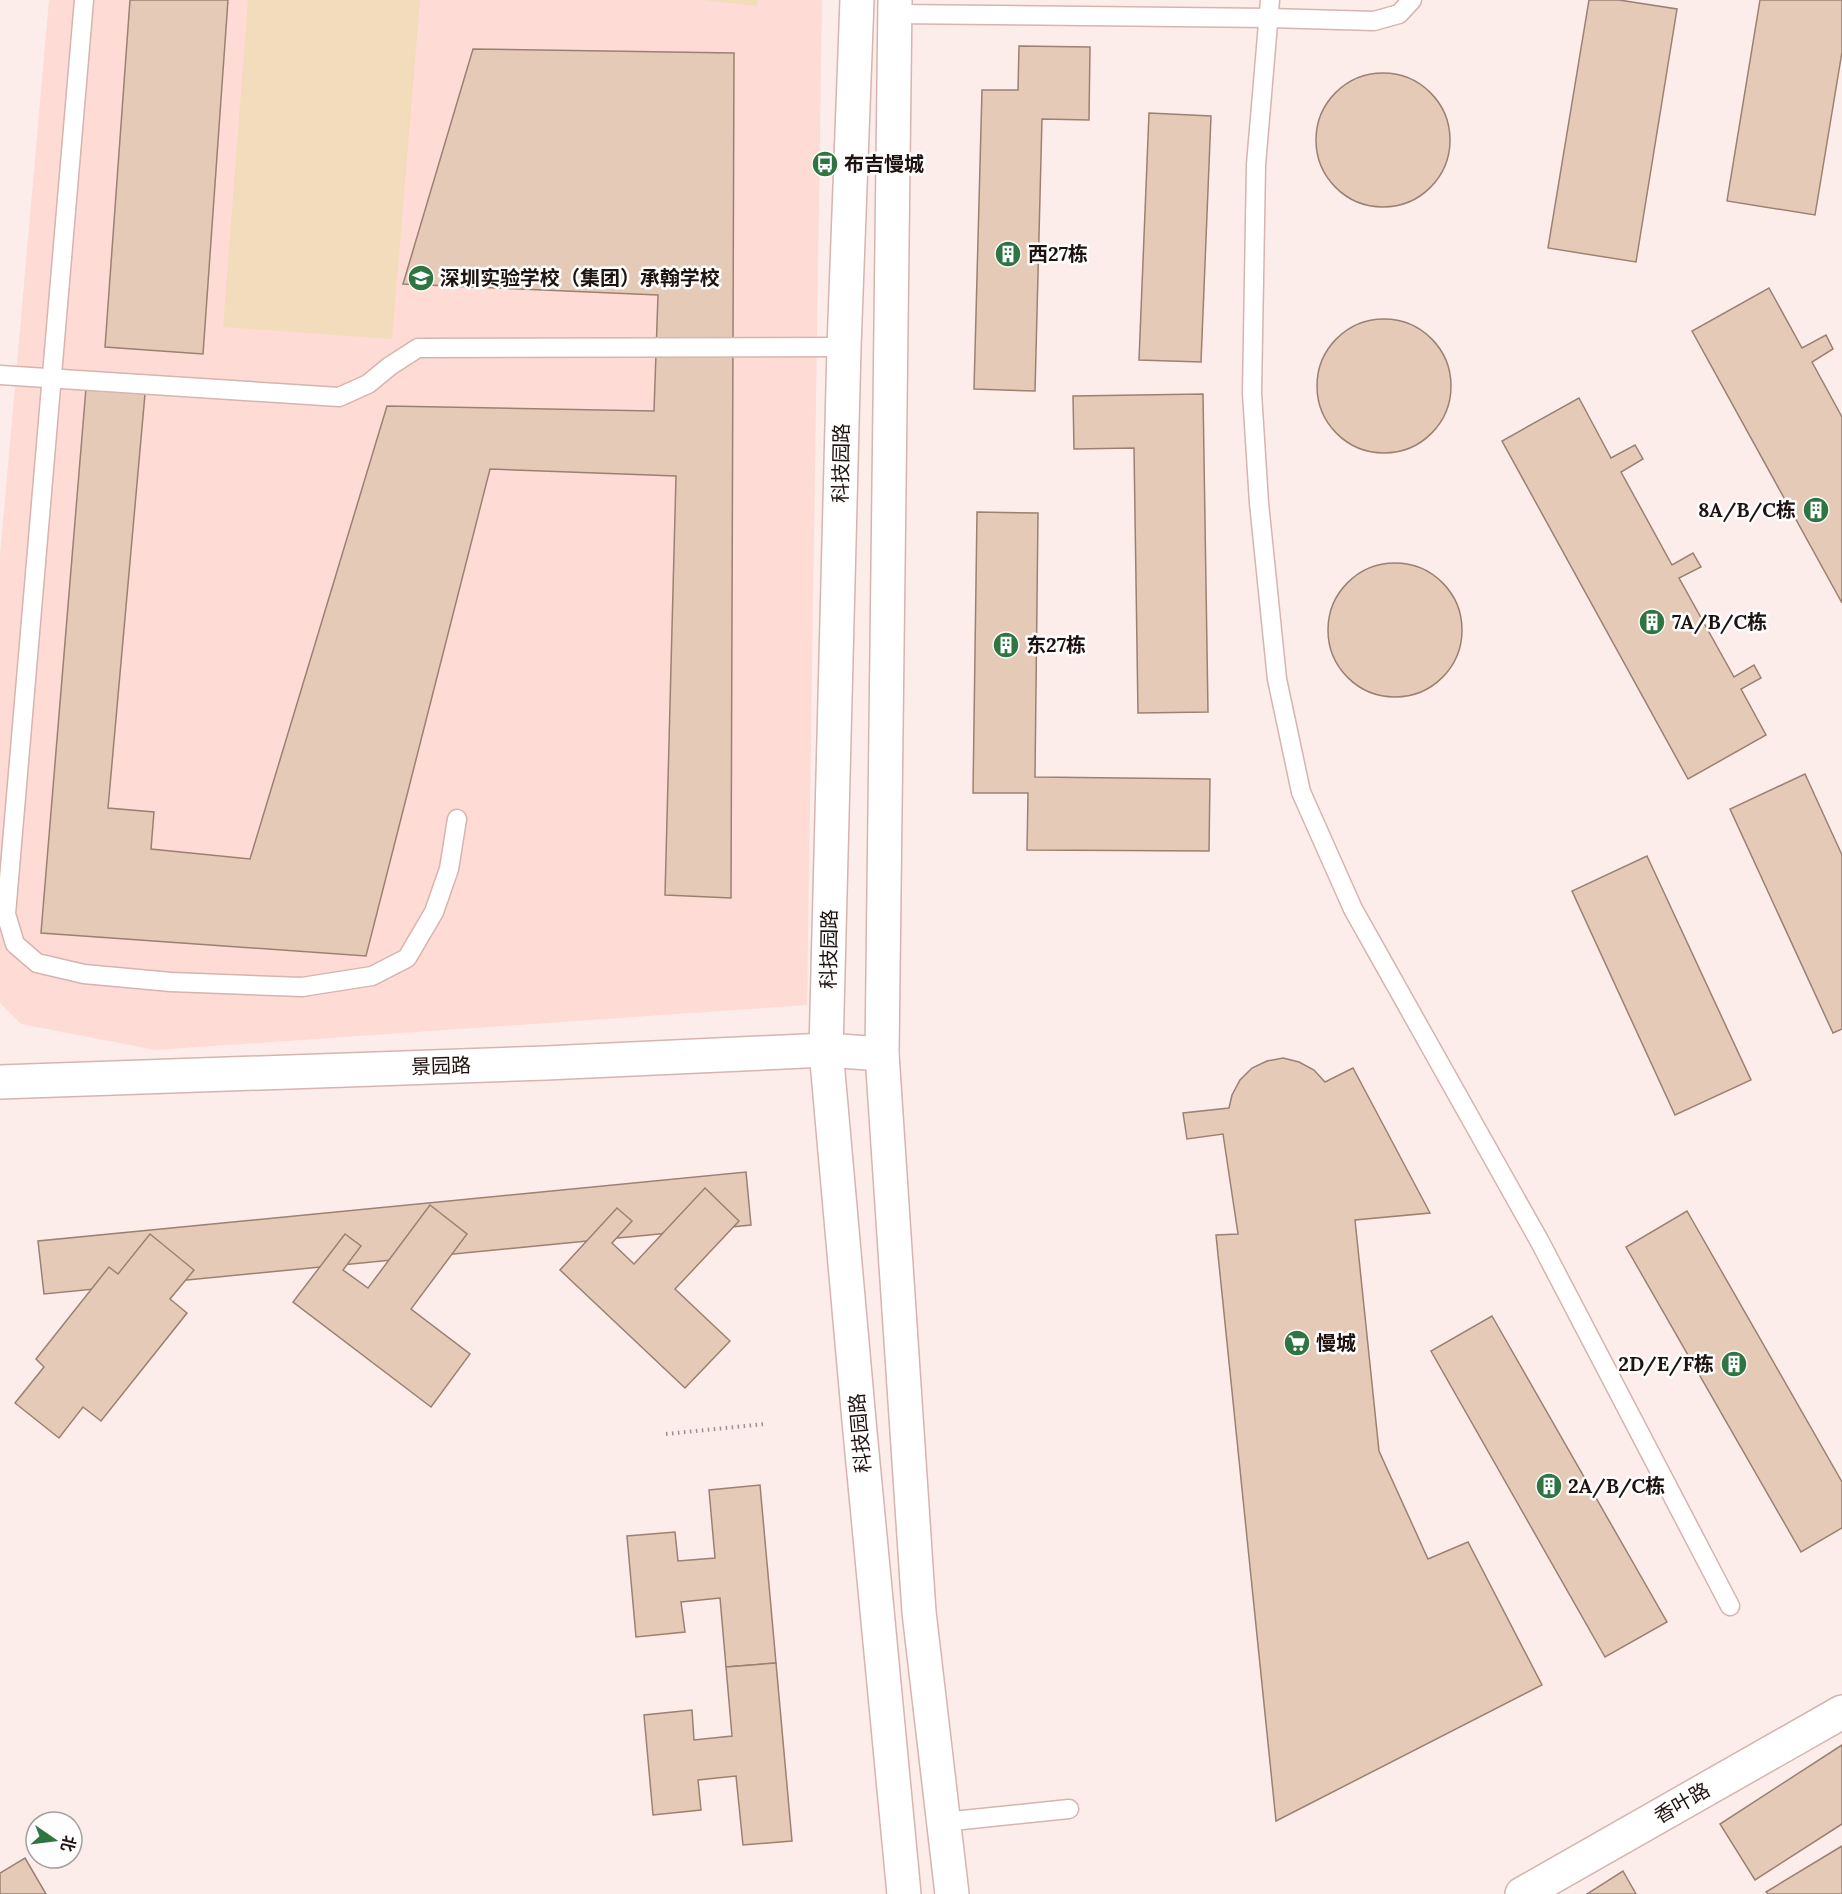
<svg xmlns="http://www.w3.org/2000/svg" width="1842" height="1894" font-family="Lora,'Noto Sans SC',serif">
  <rect width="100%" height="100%" fill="#fcedeb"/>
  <path fill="#fedbd5" d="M49 0H822L807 1005 156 1050 21 1024 0 1003V556Z"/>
  <g fill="#f2dcbb">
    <path d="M248 0H420L392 339 223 327Z"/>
    <path d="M703 0H757V6Z"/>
  </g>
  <g fill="#e6cab8" stroke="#9b8171" stroke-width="1.5">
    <path d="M130 0H228L203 354 105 347Z"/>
    <path d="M1589 0H1619L1677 9 1636 262 1548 248Z"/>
    <path d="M1760 0H1842V52L1815 215 1727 201Z"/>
    <path d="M1019 46 1090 47 1089 120 1042 119 1035 391 974 389 982 90H1018Z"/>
    <path d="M473 49 734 53 731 898 665 895 676 476 490 469 366 956 41 933 86 388 145 394 108 808 154 812 151 849 250 859 387 406 654 411 658 295 403 284Z"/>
    <circle cx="1383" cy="140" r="67"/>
    <path d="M1149 113 1211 116 1201 362 1139 360Z"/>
    <path d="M1769 288 1802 348 1826 335 1833 349 1812 362 1842 417V603L1692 331Z"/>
    <circle cx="1384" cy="386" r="67"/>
    <path d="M1203 394 1208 712 1138 713 1134 448 1074 449 1073 396Z"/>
    <path d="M1579 398 1611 458 1635 445 1643 459 1621 472 1672 565 1693 553 1701 567 1679 578 1734 677 1754 665 1761 678 1741 689 1766 735 1688 779 1502 441Z"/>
    <path d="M977 512 1038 513 1035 777 1210 779 1209 851 1027 850 1028 793H973Z"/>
    <circle cx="1395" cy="630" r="67"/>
    <path d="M1805 774 1842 855V1029L1833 1033 1730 809Z"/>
    <path d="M1647 856 1751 1080 1675 1115 1572 891Z"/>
    <path d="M1283 1058 1299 1062 1314 1070 1325 1082 1353 1068 1430 1213 1355 1220 1379 1451 1428 1559 1468 1542 1542 1685 1276 1821 1216 1235 1238 1234 1223 1134 1187 1139 1183 1113 1229 1108 1232 1095 1240 1080 1252 1068 1267 1061Z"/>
    <path d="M746 1172 751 1225 44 1294 38 1241Z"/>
    <path d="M705 1188 739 1221 675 1289 730 1341 685 1388 560 1270 617 1208 632 1221 612 1243 634 1264Z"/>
    <path d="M430 1205 467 1234 411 1309 470 1354 431 1407 293 1302 345 1234 361 1246 343 1270 368 1288Z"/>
    <path d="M1687 1211 1842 1482V1528L1801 1552 1626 1247Z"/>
    <path d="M150 1234 194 1270 170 1299 187 1313 101 1421 83 1407 59 1438 15 1403 44 1367 36 1359 109 1267 118 1274Z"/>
    <path d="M1492 1316 1667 1622 1605 1657 1431 1351Z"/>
    <path d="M760 1485 776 1663 726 1667 720 1598 681 1602 685 1632 636 1637 627 1536 675 1532 678 1561 715 1558 709 1490Z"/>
    <path d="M776 1663 792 1841 743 1845 736 1776 698 1780 701 1810 653 1815 644 1715 692 1710 694 1740 732 1736 726 1667Z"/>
    <path d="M1842 1745V1824L1755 1880 1720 1824Z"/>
    <path d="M1842 1846V1894H1768L1766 1892Z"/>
    <path d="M25 1858 46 1894H0V1873Z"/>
    <path d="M1623 1871 1636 1894H1587Z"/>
  </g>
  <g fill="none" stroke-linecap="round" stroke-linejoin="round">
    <defs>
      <g id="service">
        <path d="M84 0 6 914 15 944 37 963 84 974 171 982 302 987 372 976 407 958 434 912 449 869 457 819"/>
        <path d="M1270 0 1256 165 1252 393 1259 503 1277 679 1301 792 1353 909 1540 1242 1730 1606"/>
        <path d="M895 14 1268 18 1374 21 1399 14 1412 0"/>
        <path d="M0 375 339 397 368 384 390 366 418 348 844 347"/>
        <path d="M943 1822 1069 1809"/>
      </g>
      <g id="minor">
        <path d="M0 1082 546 1063 826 1050 882 1054"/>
        <path d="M1522 1894 1842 1712"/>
      </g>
      <g id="secondary">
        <path d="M857 0 844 347 826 1050 859 1421 904 1894"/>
        <path d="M895 0 882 1054 919 1612 952 1894"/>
      </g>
    </defs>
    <use href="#service" stroke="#d6b4af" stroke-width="21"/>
    <use href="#minor" stroke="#d6b4af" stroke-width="36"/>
    <use href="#secondary" stroke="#d6b4af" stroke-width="36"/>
    <path stroke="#9c8e8c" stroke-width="4" stroke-dasharray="1.5 4.5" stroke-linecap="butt" d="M666 1434 765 1424"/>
    <use href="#service" stroke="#fff" stroke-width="18"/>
    <use href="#minor" stroke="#fff" stroke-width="33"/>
    <use href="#secondary" stroke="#fff" stroke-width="33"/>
  </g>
  <defs>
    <symbol id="bus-disc" viewBox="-11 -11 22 22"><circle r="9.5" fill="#2e7542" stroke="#fefefe"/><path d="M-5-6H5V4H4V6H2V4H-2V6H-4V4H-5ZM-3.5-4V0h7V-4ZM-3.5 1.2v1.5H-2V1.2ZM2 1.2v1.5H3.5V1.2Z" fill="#fff"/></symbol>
    <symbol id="building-disc" viewBox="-11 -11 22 22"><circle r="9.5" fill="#2e7542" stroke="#fefefe"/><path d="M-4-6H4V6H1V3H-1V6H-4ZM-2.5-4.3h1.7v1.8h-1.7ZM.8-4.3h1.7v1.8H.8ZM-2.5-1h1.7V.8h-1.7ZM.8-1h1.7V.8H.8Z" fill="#fff"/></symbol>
    <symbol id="school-disc" viewBox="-11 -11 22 22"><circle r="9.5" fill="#2e7542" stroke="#fefefe"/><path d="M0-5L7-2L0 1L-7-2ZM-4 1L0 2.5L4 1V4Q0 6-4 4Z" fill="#fff"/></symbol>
    <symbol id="supermarket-disc" viewBox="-11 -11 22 22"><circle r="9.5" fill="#2e7542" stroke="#fefefe"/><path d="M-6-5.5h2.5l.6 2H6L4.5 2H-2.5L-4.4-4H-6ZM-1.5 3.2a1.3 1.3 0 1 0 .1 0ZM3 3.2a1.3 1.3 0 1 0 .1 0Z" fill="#fff"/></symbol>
  </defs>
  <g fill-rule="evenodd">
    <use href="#bus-disc" x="810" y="149" width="30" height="30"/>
    <use href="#building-disc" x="993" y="239" width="30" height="30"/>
    <use href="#school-disc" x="406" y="263" width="30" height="30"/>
    <use href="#building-disc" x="1801" y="495" width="30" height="30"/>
    <use href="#building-disc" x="1637" y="607" width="30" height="30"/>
    <use href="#building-disc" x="991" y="630" width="30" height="30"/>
    <use href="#supermarket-disc" x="1282" y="1328" width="30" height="30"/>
    <use href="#building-disc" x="1719" y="1349" width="30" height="30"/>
    <use href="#building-disc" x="1534" y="1471" width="30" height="30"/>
  </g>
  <g text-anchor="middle" stroke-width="5" stroke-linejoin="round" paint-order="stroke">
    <g font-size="20" font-weight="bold" fill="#1f1311" stroke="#fefefe" text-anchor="start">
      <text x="844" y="171">布吉慢城</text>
      <text x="1028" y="261">西27栋</text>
      <text x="440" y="285">深圳实验学校（集团）承翰学校</text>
      <text x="1796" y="517" text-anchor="end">8A/B/C栋</text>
      <text x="1672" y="629">7A/B/C栋</text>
      <text x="1026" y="652">东27栋</text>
      <text x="1316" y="1350">慢城</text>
      <text x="1714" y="1371" text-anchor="end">2D/E/F栋</text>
      <text x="1568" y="1493">2A/B/C栋</text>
    </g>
    <g font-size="20" fill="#1f1311" stroke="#fefefe">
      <text transform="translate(841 463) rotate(-89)" y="7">科技园路</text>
      <text transform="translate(829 949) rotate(-89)" y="7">科技园路</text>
      <text transform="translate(441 1066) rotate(-2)" y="7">景园路</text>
      <text transform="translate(860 1433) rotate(-95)" y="7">科技园路</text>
      <text transform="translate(1682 1803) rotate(-30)" y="7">香叶路</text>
    </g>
  </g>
  <g transform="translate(54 1840) rotate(104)"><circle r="28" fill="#fefefe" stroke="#a5a09f" stroke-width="1.5"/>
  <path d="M0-4.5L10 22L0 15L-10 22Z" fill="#2e7542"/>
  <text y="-9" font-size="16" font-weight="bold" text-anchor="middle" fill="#1f1311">北</text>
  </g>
</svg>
